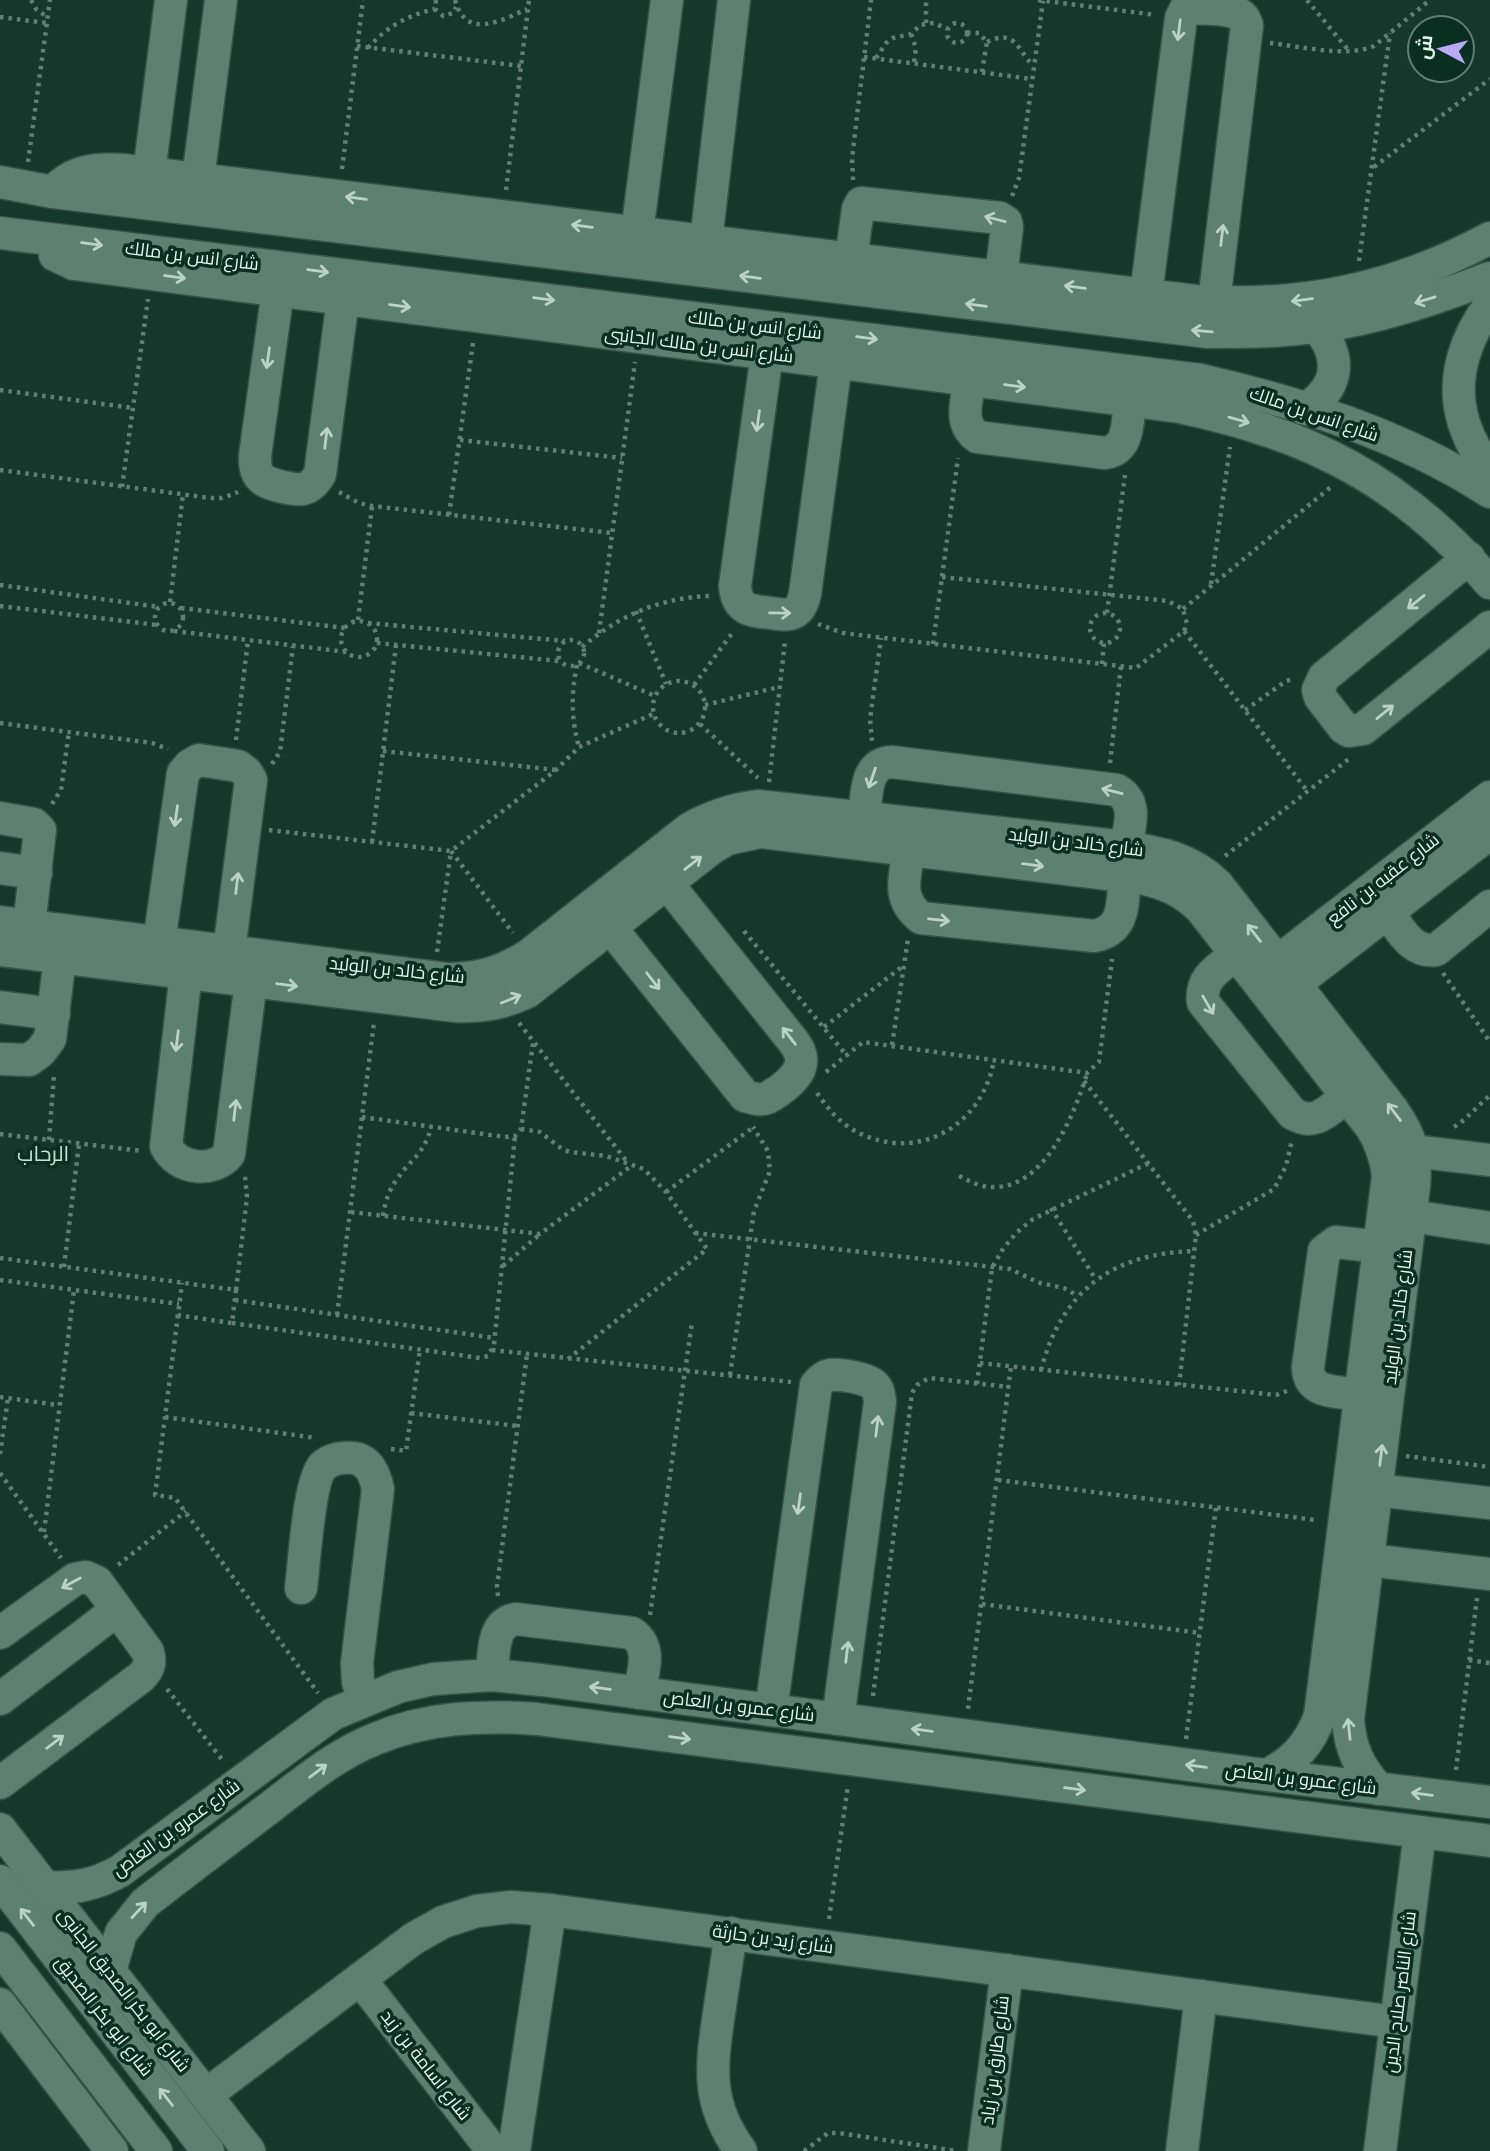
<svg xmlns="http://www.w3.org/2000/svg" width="1490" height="2151" font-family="'Nunito Sans',Cairo,sans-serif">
  <rect width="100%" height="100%" fill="#16382c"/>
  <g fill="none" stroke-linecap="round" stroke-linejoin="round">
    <defs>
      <g id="minor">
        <path d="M149 173 171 0"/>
        <path d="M198 179 221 0"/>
        <path d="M0 182 53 192 1208 332C1243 332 1279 332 1315 327 1374 320 1434 299 1490 278"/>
        <path d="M53 192C73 170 96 168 124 170L1196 301C1303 308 1395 289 1490 238"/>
        <path d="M0 233 1201 380C1300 403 1405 436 1490 492"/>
        <path d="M637 233 667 0"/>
        <path d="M706 241 734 0"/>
        <path d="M55 255 74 264 1180 407C1310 434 1402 481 1490 583"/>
        <path d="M851 259 858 209 861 203 1000 218 1006 222 1007 227 1001 277"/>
        <path d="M278 290 255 456C255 463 255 471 260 477 266 485 294 490 303 489 311 487 316 481 320 474L343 299"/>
        <path d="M1146 295 1181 18 1185 10C1196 7 1225 9 1236 13 1243 15 1245 19 1247 25L1214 302"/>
        <path d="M1490 305C1466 336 1452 377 1462 416 1467 437 1479 456 1490 474"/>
        <path d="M767 354 735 586C737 610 750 611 771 613 790 616 800 616 805 594L836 363"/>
        <path d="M970 380C967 401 958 422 977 437L1105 453C1130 449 1127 422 1130 402"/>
        <path d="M1305 409C1339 388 1343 358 1317 327"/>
        <path d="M1469 558 1324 677 1318 690 1320 697 1344 728 1349 731 1363 729 1490 627"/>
        <path d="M864 817C867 796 864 763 892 762L1117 790C1139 803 1129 827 1126 847"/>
        <path d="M0 818 34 824 40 830 29 926"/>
        <path d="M909 850C905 878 896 898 921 918L1094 936C1126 930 1122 903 1125 877"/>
        <path d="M0 868 36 873"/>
        <path d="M1387 912C1401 930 1411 953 1436 950L1490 906"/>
        <path d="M0 922 448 979C479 979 503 972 529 955L689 829C712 816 733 809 759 806L1126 847C1161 853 1190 858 1217 884L1392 1109C1410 1134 1417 1155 1414 1186L1348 1719C1350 1748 1359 1768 1379 1789"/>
        <path d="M610 927 745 1096C752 1098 760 1101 767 1098 779 1092 801 1076 801 1062 802 1054 798 1048 793 1041L654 867"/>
        <path d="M159 943 183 773 190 765 199 760 238 766 246 772 251 780 229 951"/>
        <path d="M0 950 455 1006C482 1007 502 1004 527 992L712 848 727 839 760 832 1140 878C1165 883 1183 891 1201 909L1371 1127C1381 1143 1386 1157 1388 1176L1320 1716C1309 1745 1294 1761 1267 1775"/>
        <path d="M1237 954C1219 968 1200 977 1203 1002L1292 1113C1315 1128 1329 1110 1347 1096"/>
        <path d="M1277 962 1490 797"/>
        <path d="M186 973 166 1146C177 1169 213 1174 229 1154L251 981"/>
        <path d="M1295 984 1490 833"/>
        <path d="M0 1007 54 1014"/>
        <path d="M0 1059 29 1060 40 1052 50 1039 60 958"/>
        <path d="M1413 1151 1490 1160"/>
        <path d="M1411 1216 1490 1228"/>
        <path d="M1361 1394C1340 1392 1308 1395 1308 1367L1324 1251 1336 1242 1380 1247"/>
        <path d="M1376 1490 1490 1503"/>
        <path d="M1368 1560 1490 1574"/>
        <path d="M301 1588C304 1565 309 1480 323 1466 332 1458 342 1457 353 1458 370 1460 375 1476 378 1489L357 1663 358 1682 364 1700"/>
        <path d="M0 1633 75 1579 86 1577 97 1582 148 1652C151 1663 149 1669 141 1677L0 1783"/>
        <path d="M492 1675C494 1655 491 1623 516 1619L632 1633C653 1648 643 1672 639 1693"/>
        <path d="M0 1699 117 1610"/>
        <path d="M771 1710 816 1385C820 1380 824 1376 830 1375 840 1374 869 1378 875 1386 879 1390 879 1396 880 1402L838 1719"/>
        <path d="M0 1829 249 2151"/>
        <path d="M0 1881 208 2151"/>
        <path d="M45 1887C74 1889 95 1885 120 1871L333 1714 398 1687 433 1679 492 1675 542 1680 1258 1774 1490 1802"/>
        <path d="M731 1933C727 1960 723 1986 719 2013 711 2067 706 2104 741 2151"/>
        <path d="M0 1948 156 2151"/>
        <path d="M110 1971 121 1933 145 1903C186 1871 227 1840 268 1809 302 1783 335 1755 375 1739 427 1717 481 1715 537 1719L1490 1841"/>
        <path d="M360 1979 493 2151"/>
        <path d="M0 2004 112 2151"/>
        <path d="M206 2095 413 1939 443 1922 477 1911 511 1907 550 1910 1396 2022"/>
        <path d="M514 2151 550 1910"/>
        <path d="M984 2151 1007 1970"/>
        <path d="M1182 2151 1201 1996"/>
        <path d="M1380 2151 1420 1832"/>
      </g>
    </defs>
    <use href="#minor" stroke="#365248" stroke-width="35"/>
    <g stroke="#637f74" stroke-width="4.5" stroke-dasharray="3.5 5" stroke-linecap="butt">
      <path d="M31 0 36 9 47 17"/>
      <path d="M436 0 435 9 443 16 453 13 456 7"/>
      <path d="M455 0C466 41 502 20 527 9"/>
      <path d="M1038 0 1156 15"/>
      <path d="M1307 0 1349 51"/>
      <path d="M0 17 47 23"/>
      <circle cx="957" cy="33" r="10"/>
      <path d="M926 23V0"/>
      <path d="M967 33H979L987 42 982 72"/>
      <path d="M911 34 916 48 914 63"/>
      <path d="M987 42C1015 28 1018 50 1033 66"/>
      <path d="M1270 43C1300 46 1346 58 1374 46L1430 0"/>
      <path d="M357 46 521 66"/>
      <path d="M368 48C386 27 408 15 435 9"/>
      <path d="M864 57 1032 79"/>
      <path d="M876 58 886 43 893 38 911 34 920 25 934 23 947 29"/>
      <path d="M28 162 50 0"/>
      <path d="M1374 167 1490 79"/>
      <path d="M342 169 363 0"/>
      <path d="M853 180 852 158 871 0"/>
      <path d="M506 190 529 0"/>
      <path d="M1012 196 1019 178 1043 1"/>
      <path d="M1359 261 1390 33"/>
      <path d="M0 390 133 408"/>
      <path d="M460 440 622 458"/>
      <path d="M0 470 210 498H222L238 492"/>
      <path d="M122 487 148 299"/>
      <path d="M339 492 359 503 372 506 612 533"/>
      <path d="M449 515 473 343"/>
      <path d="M1211 584 1230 447"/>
      <path d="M0 585 159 607"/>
      <path d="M170 602 183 494"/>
      <circle cx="169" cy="617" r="14"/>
      <path d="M0 606 157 625"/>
      <path d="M181 608 345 628"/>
      <path d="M1183 609 1331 487"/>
      <path d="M636 611 666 684"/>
      <path d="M1107 613 1125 475"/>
      <circle cx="1105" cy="628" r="15"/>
      <path d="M358 620 372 507"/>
      <circle cx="359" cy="639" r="18"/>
      <path d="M368 623 565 641"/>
      <path d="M818 624 843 633 1136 668 1184 631 1187 624 1183 609 1168 601 942 577"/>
      <path d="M174 631 347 652"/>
      <path d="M1184 631 1308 792"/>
      <path d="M599 633 635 362"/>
      <circle cx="571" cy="653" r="13"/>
      <path d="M377 643 559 661"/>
      <path d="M933 644 958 458"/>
      <path d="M582 647C620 615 661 597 712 596"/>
      <path d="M579 663 655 696"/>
      <path d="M1102 664 1104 643"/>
      <path d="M577 665C571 694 571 719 579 747"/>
      <circle cx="679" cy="707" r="26"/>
      <path d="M694 685 733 632"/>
      <path d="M705 705 779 687"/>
      <path d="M1245 710 1286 681 1294 679"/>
      <path d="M0 723 152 743 168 749"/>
      <path d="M700 724 758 778"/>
      <path d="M236 740 248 640"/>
      <path d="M872 741 870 719 881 638"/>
      <path d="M383 751 556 770"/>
      <path d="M1110 763 1121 666"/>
      <path d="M272 764 280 752 293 646"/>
      <path d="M769 782 785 641"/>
      <path d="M52 804 61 790 69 731"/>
      <path d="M269 830 451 851 556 770 579 747 653 714"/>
      <path d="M372 842 396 645"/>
      <path d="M1225 856 1350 758"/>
      <path d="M744 931 847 1056"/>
      <path d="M437 952 451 851 513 933"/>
      <path d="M1443 973 1490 1042"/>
      <path d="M519 1023 628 1163"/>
      <path d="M824 1027 903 966"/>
      <path d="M892 1045 908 939"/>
      <path d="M826 1072 863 1042 1087 1073 1099 1062 1112 959"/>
      <path d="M1084 1081 1193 1221 1196 1235 1179 1385"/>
      <path d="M817 1093C827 1107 836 1119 850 1128 912 1166 982 1129 994 1060"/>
      <path d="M362 1117 505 1137 515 1136 521 1129 533 1043"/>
      <path d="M1454 1127 1464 1120 1490 1095"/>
      <path d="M521 1129 540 1132 562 1149 570 1152 606 1156 644 1169 666 1192 707 1249 568 1359"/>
      <path d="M0 1134 142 1151"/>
      <path d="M49 1140 54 1075"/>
      <path d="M959 1176C971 1182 982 1188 996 1187 1045 1186 1075 1114 1087 1073"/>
      <path d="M666 1192 755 1126"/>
      <path d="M1051 1208 1096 1280"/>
      <path d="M351 1212 540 1234 631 1166"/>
      <path d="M383 1216C385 1202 389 1190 397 1179 411 1159 425 1153 431 1127"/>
      <path d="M695 1233 1010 1269 1040 1283 1064 1288 1078 1296"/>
      <path d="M1196 1235 1274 1189 1286 1166 1292 1140"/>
      <path d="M0 1258 236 1290 232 1323 178 1315 182 1283"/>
      <path d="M503 1266 540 1234"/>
      <path d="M64 1267 79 1144"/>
      <path d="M0 1280 179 1304"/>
      <path d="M236 1290 247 1197 245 1176"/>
      <path d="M235 1300 494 1338"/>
      <path d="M178 1315 155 1495 175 1498 318 1693"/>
      <path d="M337 1315 374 1022"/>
      <path d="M232 1323 480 1358 488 1356 494 1345 515 1136"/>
      <path d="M492 1350 791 1382"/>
      <path d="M980 1363 1276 1395 1287 1391"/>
      <path d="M1041 1370C1062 1290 1113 1253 1195 1251"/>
      <path d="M730 1375 754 1211 770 1171 768 1151 753 1127"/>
      <path d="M977 1384 992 1268 1003 1249 1016 1233 1033 1219 1149 1163"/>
      <path d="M0 1397 58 1405"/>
      <path d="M411 1413 517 1426"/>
      <path d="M165 1417 316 1438"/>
      <path d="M391 1449 406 1451 420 1349"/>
      <path d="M0 1454 8 1398"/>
      <path d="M1406 1456 1490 1467"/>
      <path d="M0 1473 61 1558"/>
      <path d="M998 1480 1316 1520"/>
      <path d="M44 1532 74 1290"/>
      <path d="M118 1565 186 1511"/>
      <path d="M498 1596 497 1586 527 1354"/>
      <path d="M982 1604 1200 1633"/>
      <path d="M650 1615 692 1322"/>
      <path d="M1469 1660 1490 1663"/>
      <path d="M167 1689 224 1762"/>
      <path d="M873 1696 912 1393 917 1385 929 1378 1009 1387"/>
      <path d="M968 1709 1011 1366"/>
      <path d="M1186 1739 1216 1507"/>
      <path d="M1456 1770 1477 1598"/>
      <path d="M829 1919 848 1785"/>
      <path d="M804 2151 828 2133H839L957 2151"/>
    </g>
    <use href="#minor" stroke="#5d8072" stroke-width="32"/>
  </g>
  <defs><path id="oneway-shaft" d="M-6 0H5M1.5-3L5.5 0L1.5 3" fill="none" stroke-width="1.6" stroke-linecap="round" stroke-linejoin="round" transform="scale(1.75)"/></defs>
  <g stroke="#bad2c8">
    <use href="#oneway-shaft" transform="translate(1179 30) rotate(97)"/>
    <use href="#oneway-shaft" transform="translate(356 198) rotate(-173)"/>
    <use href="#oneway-shaft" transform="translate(995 219) rotate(-165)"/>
    <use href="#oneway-shaft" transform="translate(582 226) rotate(-173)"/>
    <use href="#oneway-shaft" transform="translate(1222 235) rotate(-83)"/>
    <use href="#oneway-shaft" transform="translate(92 244) rotate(7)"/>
    <use href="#oneway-shaft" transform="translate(318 271) rotate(7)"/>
    <use href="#oneway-shaft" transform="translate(175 277) rotate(7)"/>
    <use href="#oneway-shaft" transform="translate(750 277) rotate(-173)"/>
    <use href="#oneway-shaft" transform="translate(1075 287) rotate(-173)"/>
    <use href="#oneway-shaft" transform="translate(544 299) rotate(7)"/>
    <use href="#oneway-shaft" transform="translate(1302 300) rotate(173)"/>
    <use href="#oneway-shaft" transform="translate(1425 300) rotate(163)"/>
    <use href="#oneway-shaft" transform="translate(976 305) rotate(-173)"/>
    <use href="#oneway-shaft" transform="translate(400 306) rotate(7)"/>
    <use href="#oneway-shaft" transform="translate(1202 331) rotate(-175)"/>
    <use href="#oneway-shaft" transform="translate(867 338) rotate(7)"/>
    <use href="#oneway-shaft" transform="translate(268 358) rotate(98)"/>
    <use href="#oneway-shaft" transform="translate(1015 386) rotate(8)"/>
    <use href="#oneway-shaft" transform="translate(1239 420) rotate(16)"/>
    <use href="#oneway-shaft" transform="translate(758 421) rotate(98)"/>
    <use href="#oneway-shaft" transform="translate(326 438) rotate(-83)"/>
    <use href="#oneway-shaft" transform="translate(1416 602) rotate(141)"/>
    <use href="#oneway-shaft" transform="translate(780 613) rotate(1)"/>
    <use href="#oneway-shaft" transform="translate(1385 712) rotate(-39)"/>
    <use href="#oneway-shaft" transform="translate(872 778) rotate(109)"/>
    <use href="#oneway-shaft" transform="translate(1112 791) rotate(-166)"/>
    <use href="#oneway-shaft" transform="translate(176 816) rotate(98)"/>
    <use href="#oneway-shaft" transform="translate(693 863) rotate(-38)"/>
    <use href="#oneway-shaft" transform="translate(1033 865) rotate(7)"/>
    <use href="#oneway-shaft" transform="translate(237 883) rotate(-83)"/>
    <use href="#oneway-shaft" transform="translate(939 920) rotate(6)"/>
    <use href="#oneway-shaft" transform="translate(1254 933) rotate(-128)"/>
    <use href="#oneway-shaft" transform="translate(653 981) rotate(52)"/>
    <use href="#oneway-shaft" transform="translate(287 985) rotate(7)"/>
    <use href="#oneway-shaft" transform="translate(511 999) rotate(-22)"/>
    <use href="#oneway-shaft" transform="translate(1208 1005) rotate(60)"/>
    <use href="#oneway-shaft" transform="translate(789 1036) rotate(-128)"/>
    <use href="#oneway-shaft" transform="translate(177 1041) rotate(97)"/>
    <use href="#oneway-shaft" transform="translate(235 1110) rotate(-83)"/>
    <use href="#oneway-shaft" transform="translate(1394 1112) rotate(-127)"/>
    <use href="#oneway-shaft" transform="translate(877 1426) rotate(-83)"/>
    <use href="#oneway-shaft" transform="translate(1381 1455) rotate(-83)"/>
    <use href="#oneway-shaft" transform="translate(799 1504) rotate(98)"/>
    <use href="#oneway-shaft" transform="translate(71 1583) rotate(151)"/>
    <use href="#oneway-shaft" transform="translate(847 1652) rotate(-83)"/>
    <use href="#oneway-shaft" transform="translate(600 1688) rotate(-173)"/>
    <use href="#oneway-shaft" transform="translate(1349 1729) rotate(-96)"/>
    <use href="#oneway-shaft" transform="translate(922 1730) rotate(-172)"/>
    <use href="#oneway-shaft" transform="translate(680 1738) rotate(7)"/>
    <use href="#oneway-shaft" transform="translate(55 1742) rotate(-37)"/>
    <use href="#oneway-shaft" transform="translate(1196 1766) rotate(-172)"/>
    <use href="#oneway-shaft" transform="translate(318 1771) rotate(-37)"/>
    <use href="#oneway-shaft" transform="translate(1075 1789) rotate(7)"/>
    <use href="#oneway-shaft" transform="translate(1422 1794) rotate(-173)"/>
    <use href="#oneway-shaft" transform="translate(139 1910) rotate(-47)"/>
    <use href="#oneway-shaft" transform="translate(27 1917) rotate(-128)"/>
    <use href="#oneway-shaft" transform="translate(166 2097) rotate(-128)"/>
  </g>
  <g text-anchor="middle" stroke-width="7" stroke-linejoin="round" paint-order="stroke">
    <g font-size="18" fill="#e2f5ed" stroke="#0b2e22">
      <text transform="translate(192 256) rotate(7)" y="6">شارع انس بن مالك</text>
      <text transform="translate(755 325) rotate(7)" y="6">شارع انس بن مالك</text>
      <text transform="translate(699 345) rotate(7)" y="6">شارع انس بن مالك الجانبى</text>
      <text transform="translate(1314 414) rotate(19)" y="6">شارع انس بن مالك</text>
      <text transform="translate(1076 842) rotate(7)" y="6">شارع خالد بن الوليد</text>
      <text transform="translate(1383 879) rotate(-38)" y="6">شارع عقبه بن نافع</text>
      <text transform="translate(397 970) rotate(6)" y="6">شارع خالد بن الوليد</text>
      <text transform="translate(1398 1317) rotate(-83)" y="6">شارع خالد بن الوليد</text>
      <text transform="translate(739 1706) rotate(7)" y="6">شارع عمرو بن العاص</text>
      <text transform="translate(1301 1779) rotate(7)" y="6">شارع عمرو بن العاص</text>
      <text transform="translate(176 1828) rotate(-36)" y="6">شارع عمرو بن العاص</text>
      <text transform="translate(773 1939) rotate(8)" y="6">شارع زيد بن حارثة</text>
      <text transform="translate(124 1990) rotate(52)" y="6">شارع ابو بكر الصديق الجانبى</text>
      <text transform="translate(1400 1992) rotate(-83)" y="6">شارع الناصر صلاح الدين</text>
      <text transform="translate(104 2016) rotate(52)" y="6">شارع ابو بكر الصديق</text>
      <text transform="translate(995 2060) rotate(-83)" y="6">شارع طارق بن زياد</text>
      <text transform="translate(426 2065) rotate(52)" y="6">شارع اسامة بن زيد</text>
    </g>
    <g font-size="21" fill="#c0e6d6" stroke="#0b2e22">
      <text x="43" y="1161">الرحاب</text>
    </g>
  </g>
  <g transform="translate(1441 49) rotate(277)"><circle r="33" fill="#0b2e22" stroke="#617e73" stroke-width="2"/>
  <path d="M0-5L12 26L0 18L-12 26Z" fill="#baaaf6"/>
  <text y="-10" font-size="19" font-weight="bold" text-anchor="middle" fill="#e2f5ed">ش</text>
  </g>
</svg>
